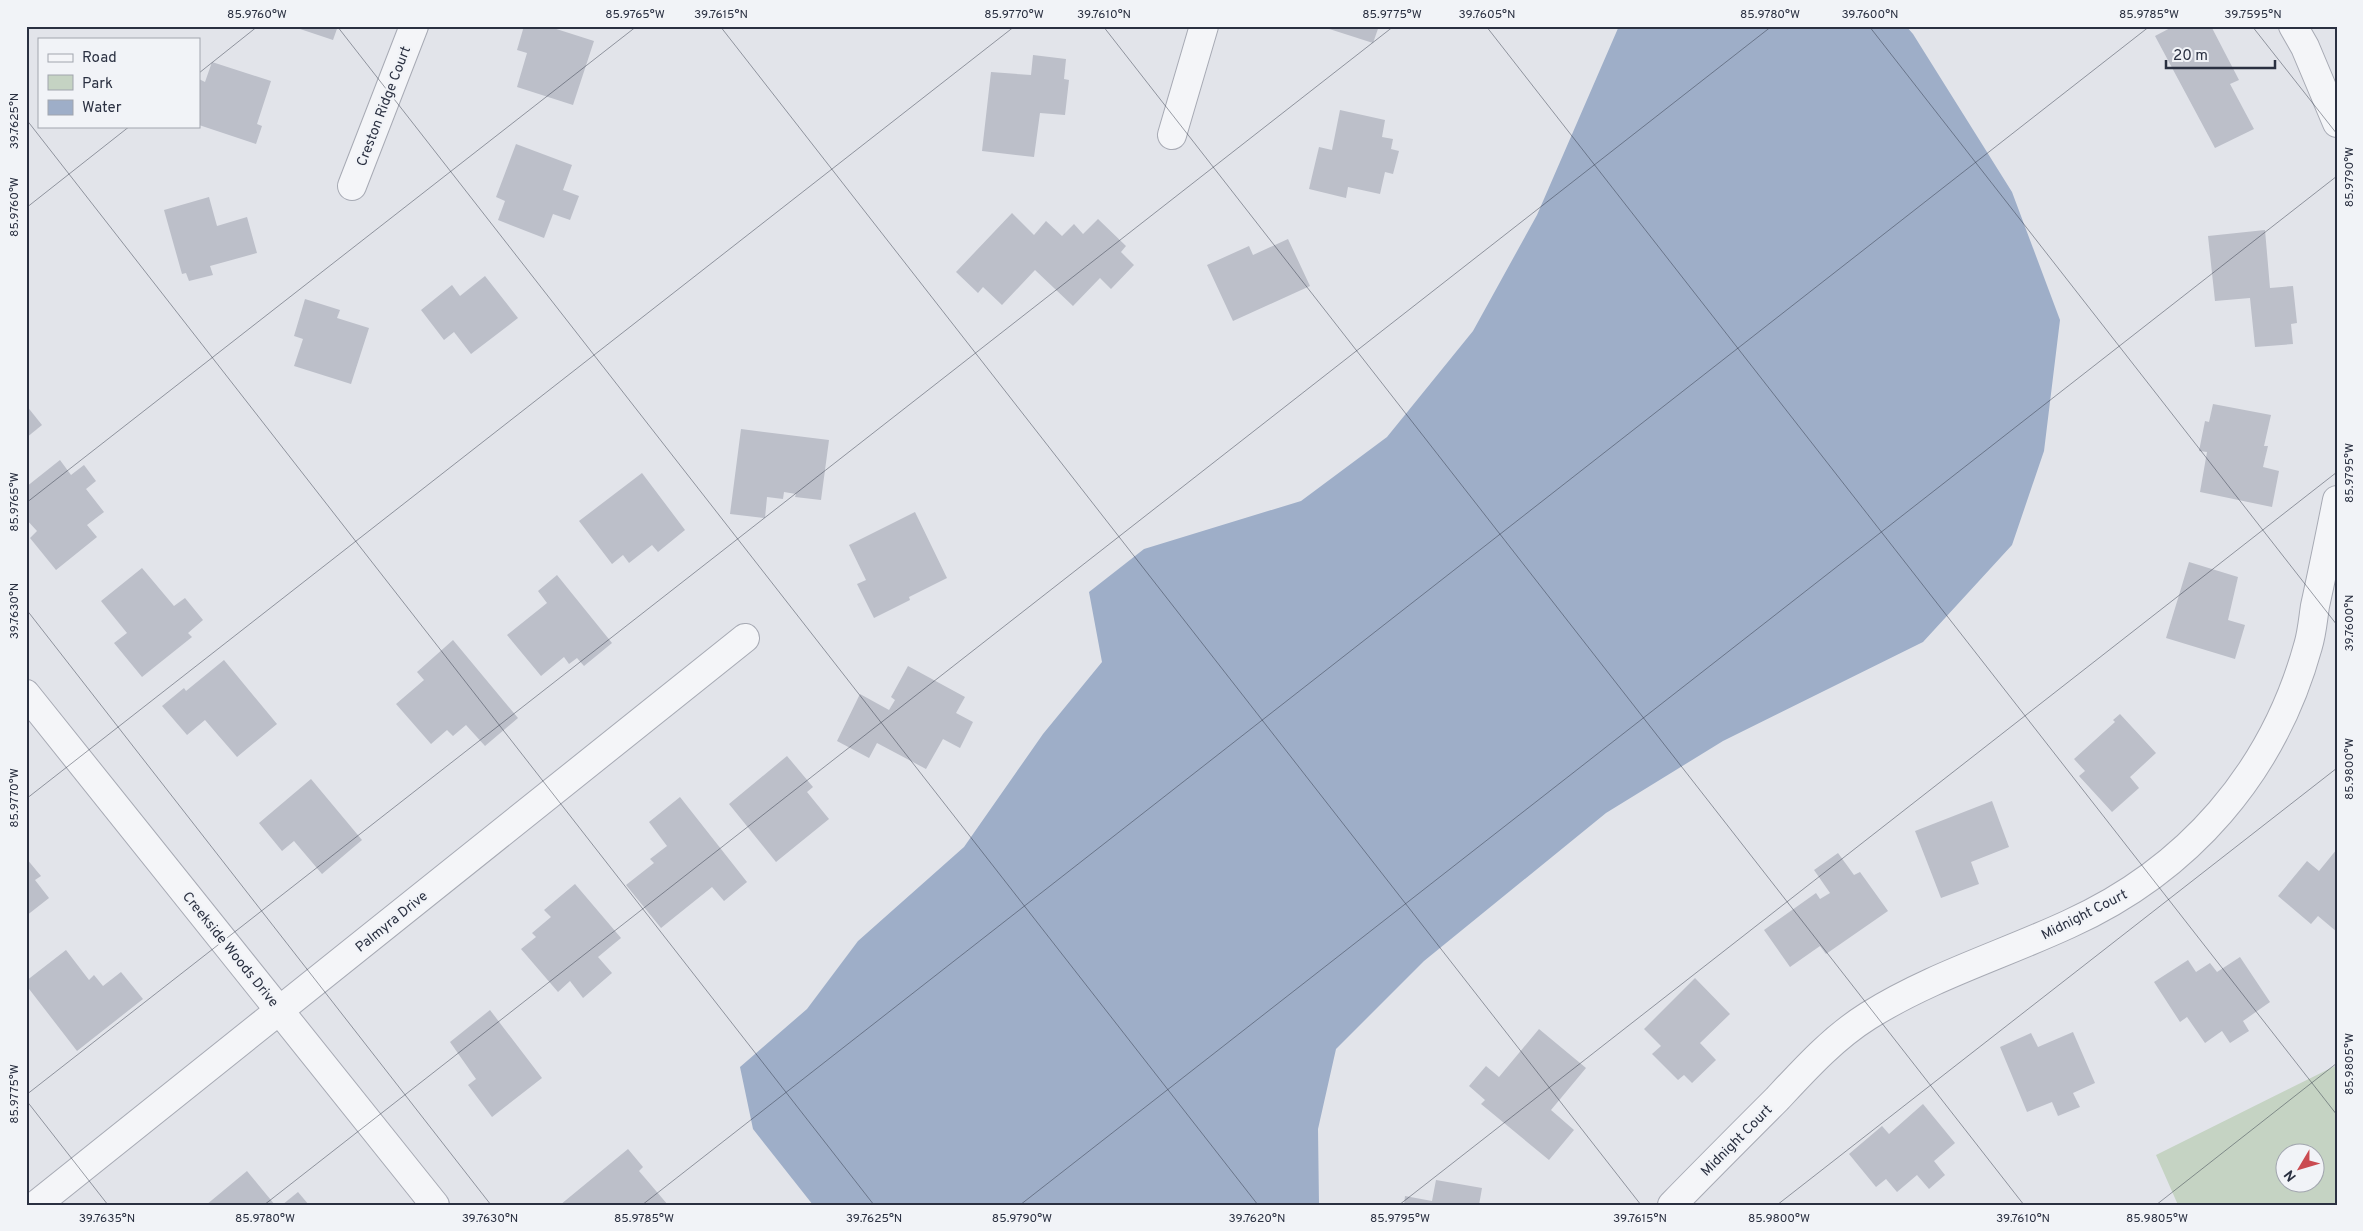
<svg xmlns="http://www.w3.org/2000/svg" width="2363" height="1231" font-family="Overpass,sans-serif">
  <rect width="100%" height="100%" fill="#e2e4ea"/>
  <path fill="#c5d3c3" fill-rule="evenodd" d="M2337 1065V1205H2178L2156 1155ZM2286 1154H2316V1184H2286Z"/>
  <path fill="#9eaec8" d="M1619 26H1906L1913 34 2012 192 2060 320 2044 451 2012 545 1923 642 1723 741 1606 813 1424 961 1336 1049 1318 1129 1319 1205H813L753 1129 740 1067 807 1009 858 941 964 847 1043 734 1102 662 1089 592 1144 549 1301 501 1387 437 1473 331 1537 215Z"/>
  <g fill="#bcbfc9">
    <path d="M291 26H338L333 40Z"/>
    <path d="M524 26H547L594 41 573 105 517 87 527 53 517 50Z"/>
    <path d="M1320 26H1379L1373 43Z"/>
    <path d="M2174 26H2211L2239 80 2230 84 2254 129 2215 148 2155 36Z"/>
    <path d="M1033 55 1066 59 1064 79 1069 80 1065 115 1040 113 1034 157 982 151 991 72 1031 75Z"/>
    <path d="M212 62 271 81 257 124 262 126 256 144 199 125V79L205 82Z"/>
    <path d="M1340 110 1385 120 1382 137 1393 139 1391 149 1399 151 1393 174 1385 172 1380 194 1348 187 1346 198 1309 189 1319 147 1332 150Z"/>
    <path d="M516 144 572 165 563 190 579 196 570 220 553 214 544 238 498 220 505 201 496 197Z"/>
    <path d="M209 197 217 226 247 217 257 253 210 266 213 275 189 281 186 273 182 274 164 210Z"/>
    <path d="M1012 213 1034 235 1046 221 1062 236 1074 224 1083 234 1098 219 1126 246 1121 252 1134 265 1111 289 1100 278 1073 306 1035 270 1002 305 983 287 978 293 956 272Z"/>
    <path d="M2265 230 2270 288 2293 286 2297 323 2291 324 2293 344 2255 347 2250 298 2215 301 2208 236Z"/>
    <path d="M1288 239 1310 286 1233 321 1207 265 1249 246 1253 255Z"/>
    <path d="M485 276 518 318 471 354 454 332 444 340 421 310 452 285 460 296Z"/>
    <path d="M305 299 340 310 337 318 369 328 351 384 294 366 303 339 294 336Z"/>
    <path d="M2213 404 2271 415 2264 446H2268L2263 467 2279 471 2272 507 2200 492 2207 452 2199 451 2205 421 2209 422Z"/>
    <path d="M26 405 42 425 26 438Z"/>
    <path d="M741 429 829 440 821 500 795 497 796 494 784 492 783 499 767 497 765 518 730 514Z"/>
    <path d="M60 460 71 475 84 465 96 481 86 489 104 512 87 525 97 537 56 570 30 538 37 531 26 519V487Z"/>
    <path d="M642 473 685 530 658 552 652 545 629 563 623 555 612 564 579 521Z"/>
    <path d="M915 512 947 578 909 597 910 600 874 618 857 584 866 580 849 545Z"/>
    <path d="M2189 562 2238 577 2228 620 2245 625 2235 659 2166 638Z"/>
    <path d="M142 568 174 606 185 598 203 620 188 633 192 637 142 677 114 643 127 633 101 601Z"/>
    <path d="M557 575 612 643 584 666 577 658 569 664 564 657 541 676 507 635 547 603 538 591Z"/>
    <path d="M453 640 518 718 485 746 466 725 453 736 447 730 431 744 396 704 424 680 417 672Z"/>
    <path d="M224 660 277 724 237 757 205 720 187 735 162 706 184 688 186 691Z"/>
    <path d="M908 666 965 697 956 713 973 722 960 748 943 739 926 769 877 743 869 758 837 741 860 694 889 710 895 700 891 697Z"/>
    <path d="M2120 714 2156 753 2130 777 2139 788 2112 812 2079 776 2085 771 2074 759 2115 722 2113 720Z"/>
    <path d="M787 756 813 787 807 792 829 819 776 862 729 804Z"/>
    <path d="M311 779 362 840 322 874 294 841 282 851 259 823Z"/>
    <path d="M680 797 747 882 724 901 712 887 661 928 626 885 654 863 650 859 667 846 649 822Z"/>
    <path d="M1992 801 2009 847 1971 862 1979 884 1941 898 1915 831Z"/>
    <path d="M2337 849V932L2318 916 2311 924 2278 896 2307 861 2319 871Z"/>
    <path d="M1838 853 1854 875 1860 872 1888 911 1826 954 1820 946 1790 967 1764 930 1816 893 1820 899 1830 893 1814 870Z"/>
    <path d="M26 858 41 876 35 880 49 898 26 916Z"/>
    <path d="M575 884 621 938 598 957 612 973 583 998 570 981 558 992 521 949 536 937 532 933 551 917 544 910Z"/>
    <path d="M66 950 89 980 94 975 103 986 121 972 143 999 77 1051 26 985V981Z"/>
    <path d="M2240 957 2270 1002 2243 1021 2249 1031 2230 1043 2222 1031 2205 1043 2187 1017 2180 1022 2154 982 2188 960 2196 972 2210 963 2217 972Z"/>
    <path d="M1695 978 1730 1014 1700 1043 1716 1060 1692 1083 1684 1075 1678 1080 1652 1054 1661 1046 1644 1029Z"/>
    <path d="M490 1010 542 1078 492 1117 468 1085 476 1079 450 1042Z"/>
    <path d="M1539 1029 1586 1068 1551 1110 1574 1130 1549 1160 1481 1104 1485 1100 1469 1086 1486 1066 1499 1077Z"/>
    <path d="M2073 1032 2095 1083 2073 1093 2080 1107 2058 1116 2052 1102 2027 1112 2000 1047 2031 1033 2038 1047Z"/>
    <path d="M1923 1104 1955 1143 1934 1161 1945 1175 1929 1189 1917 1175 1897 1192 1886 1179 1876 1187 1849 1154 1882 1126 1889 1134Z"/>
    <path d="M628 1149 643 1167 639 1171 668 1205H560Z"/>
    <path d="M247 1171 275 1205H206Z"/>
    <path d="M1436 1180 1482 1188 1479 1205H1404L1405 1196 1432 1201Z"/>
    <path d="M298 1192 309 1205H282Z"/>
  </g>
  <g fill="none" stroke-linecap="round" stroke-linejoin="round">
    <defs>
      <g id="minor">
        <path d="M2293 26 2305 47 2337 123"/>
        <path d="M1172 135 1204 26"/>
        <path d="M352 186 414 26"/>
        <path d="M26 694 435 1205"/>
        <path d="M36 1205 745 638"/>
        <path d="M1672 1205C1707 1169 1742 1134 1777 1099 1805 1069 1833 1038 1868 1016 1930 977 2002 955 2069 924 2188 870 2273 773 2308 646 2312 633 2313 619 2315 606 2323 570 2330 535 2337 500"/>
      </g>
    </defs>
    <use href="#minor" stroke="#a7aab4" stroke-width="30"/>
    <use href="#minor" stroke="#f4f5f8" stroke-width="28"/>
  </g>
  <path fill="none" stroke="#2a3041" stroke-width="1" stroke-opacity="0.45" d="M337 26 1258 1205M720 26 1641 1205M1103 26 2024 1205M1486 26 2337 1115M1869 26 2337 625M2252 26 2337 134M199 73 258 26M26 119 874 1205M26 208 130 126M26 503 637 26M26 609 491 1205M26 799 1015 26M26 1095 1394 26M26 1100 108 1205M264 1205 1772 26M642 1205 2150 26M1020 1205 2337 176M1399 1205 2337 472M1777 1205 2337 768M2156 1205 2337 1063"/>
  <g text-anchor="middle" stroke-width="4.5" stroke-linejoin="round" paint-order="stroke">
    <g font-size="14" fill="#2a3041" stroke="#f1f3f7">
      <text transform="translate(383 106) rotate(-69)" y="5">Creston Ridge Court</text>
      <text transform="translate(2084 914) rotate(-27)" y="5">Midnight Court</text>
      <text transform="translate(391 921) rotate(-39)" y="5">Palmyra Drive</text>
      <text transform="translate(231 949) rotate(51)" y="5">Creekside Woods Drive</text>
      <text transform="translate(1736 1140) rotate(-45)" y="5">Midnight Court</text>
    </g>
  </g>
  <rect width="2363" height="1231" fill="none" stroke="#f1f3f7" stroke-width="55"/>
  <rect x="38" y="38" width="162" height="90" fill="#f1f3f7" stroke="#a1a5ae"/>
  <rect x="48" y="54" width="25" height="8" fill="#f4f5f8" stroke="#a1a5ae"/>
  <text x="82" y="62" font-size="15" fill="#2a3041">Road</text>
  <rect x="48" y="75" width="25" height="15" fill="#c5d3c3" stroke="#a1a5ae"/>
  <text x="82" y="88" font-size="15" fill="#2a3041">Park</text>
  <rect x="48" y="100" width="25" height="15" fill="#9eaec8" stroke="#a1a5ae"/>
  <text x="82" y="112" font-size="15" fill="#2a3041">Water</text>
  <g transform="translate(2300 1168) rotate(232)"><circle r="24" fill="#f1f3f7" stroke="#a1a5ae"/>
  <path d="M0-4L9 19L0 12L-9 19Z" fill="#ca4b51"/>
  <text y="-8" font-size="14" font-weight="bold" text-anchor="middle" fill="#2a3041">N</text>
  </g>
  <path d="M2166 60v8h109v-8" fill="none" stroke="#2a3041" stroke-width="2.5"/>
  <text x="2173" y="60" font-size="15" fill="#2a3041" stroke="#f1f3f7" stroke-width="4" paint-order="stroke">20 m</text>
  <rect x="28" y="28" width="2308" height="1176" fill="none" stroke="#2a3041" stroke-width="2"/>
  <g font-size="12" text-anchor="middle" fill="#2a3041">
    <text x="257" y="18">85.9760°W</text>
    <text x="635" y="18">85.9765°W</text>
    <text x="721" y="18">39.7615°N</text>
    <text x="1014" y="18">85.9770°W</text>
    <text x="1104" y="18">39.7610°N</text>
    <text x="1392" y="18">85.9775°W</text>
    <text x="1487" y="18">39.7605°N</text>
    <text x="1770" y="18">85.9780°W</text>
    <text x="1870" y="18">39.7600°N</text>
    <text x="2149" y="18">85.9785°W</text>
    <text x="2253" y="18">39.7595°N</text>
    <text transform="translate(14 121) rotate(-90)" y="4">39.7625°N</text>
    <text transform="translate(2349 177) rotate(-90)" y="4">85.9790°W</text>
    <text transform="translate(14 207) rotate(-90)" y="4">85.9760°W</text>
    <text transform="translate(2349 473) rotate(-90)" y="4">85.9795°W</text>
    <text transform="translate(14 502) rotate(-90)" y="4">85.9765°W</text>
    <text transform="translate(14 611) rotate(-90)" y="4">39.7630°N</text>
    <text transform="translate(2349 623) rotate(-90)" y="4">39.7600°N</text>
    <text transform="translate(2349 769) rotate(-90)" y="4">85.9800°W</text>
    <text transform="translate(14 798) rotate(-90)" y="4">85.9770°W</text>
    <text transform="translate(2349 1064) rotate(-90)" y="4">85.9805°W</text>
    <text transform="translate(14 1094) rotate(-90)" y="4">85.9775°W</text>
    <text x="107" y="1222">39.7635°N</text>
    <text x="265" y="1222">85.9780°W</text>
    <text x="490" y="1222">39.7630°N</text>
    <text x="644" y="1222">85.9785°W</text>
    <text x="874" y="1222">39.7625°N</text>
    <text x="1022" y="1222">85.9790°W</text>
    <text x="1257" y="1222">39.7620°N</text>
    <text x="1400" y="1222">85.9795°W</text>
    <text x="1640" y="1222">39.7615°N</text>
    <text x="1779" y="1222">85.9800°W</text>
    <text x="2023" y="1222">39.7610°N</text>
    <text x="2157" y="1222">85.9805°W</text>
  </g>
</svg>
